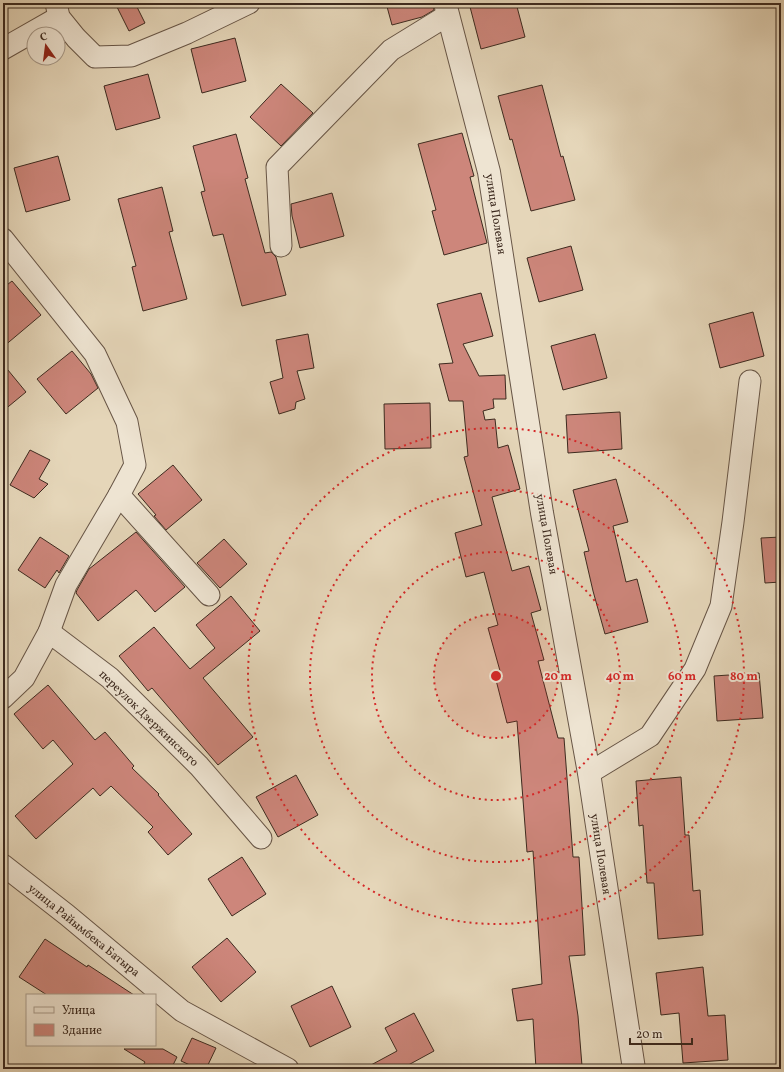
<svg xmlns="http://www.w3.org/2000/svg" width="784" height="1072" font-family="Vollkorn,serif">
  <rect width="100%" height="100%" fill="#e5d6b9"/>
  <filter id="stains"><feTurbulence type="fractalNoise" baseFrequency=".005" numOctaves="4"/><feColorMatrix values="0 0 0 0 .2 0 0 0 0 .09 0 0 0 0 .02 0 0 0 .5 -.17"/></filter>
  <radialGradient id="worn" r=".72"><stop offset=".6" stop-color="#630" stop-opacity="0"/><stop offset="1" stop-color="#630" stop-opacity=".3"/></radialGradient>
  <g fill="#cd867b" stroke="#3d2a1f">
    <path d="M115 3H135L145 23 129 31Z"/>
    <path d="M386 3H433L434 10 422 17 392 25Z"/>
    <path d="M469 3H516L525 37 481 49Z"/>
    <path d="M235 38 246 81 202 93 191 49Z"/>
    <path d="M148 74 160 118 116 130 104 86Z"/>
    <path d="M281 84 313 113 281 146 250 117Z"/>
    <path d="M542 85 561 157 563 156 575 200 531 211 512 139 510 140 498 96Z"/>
    <path d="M462 133 474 176 470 177 487 243 444 255 432 211 436 210 418 144Z"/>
    <path d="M236 134 248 178 245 179 265 253 271 252 276 257 286 295 242 306 223 234 213 236 201 192 205 191 193 146Z"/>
    <path d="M58 156 70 200 26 212 14 168Z"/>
    <path d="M162 187 173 231 169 232 187 299 143 311 132 267 136 266 118 199Z"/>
    <path d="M332 193 344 236 300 248 292 216 291 204Z"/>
    <path d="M571 246 583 290 539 302 527 258Z"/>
    <path d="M12 281 41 315 3 347V288Z"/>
    <path d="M481 293 493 336 463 344 479 376 505 375 506 399H493L494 408 483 411 485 420 495 419 498 448 508 445 520 489 492 497 512 571 529 566 541 610 531 613 544 660 538 661 558 738H564L573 857H579L585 955 569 956 578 1016 582 1066 536 1069 533 1019 517 1021 512 989 542 984 533 851 527 852 517 721 507 723 496 680 502 678 488 628 498 625 484 572 466 577 455 533 482 525 464 457 468 456 463 401H449L439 364 453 363 437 304Z"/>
    <path d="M753 312 764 356 720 368 709 324Z"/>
    <path d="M308 334 314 368 297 371 305 399 296 402 295 409 279 414 270 382 283 378 276 340Z"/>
    <path d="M595 334 607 378 563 390 551 346Z"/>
    <path d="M72 351 91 374 98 388 66 414 37 379Z"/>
    <path d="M3 364 26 392 3 411Z"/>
    <path d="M430 403 431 448 385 449 384 404Z"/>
    <path d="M620 412 622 449 568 453 566 415Z"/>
    <path d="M30 450 50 460 39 479 48 484 34 498 10 485Z"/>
    <path d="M173 465 202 500 166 530 154 516 156 515 138 494Z"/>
    <path d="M616 479 628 522 613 526 626 582 637 579 648 622 605 634 593 591 584 552 589 551 573 490Z"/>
    <path d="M136 532 185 587 155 612 136 590 98 621 76 593 77 590 89 569Z"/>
    <path d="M40 537 69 556 59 573 57 570 45 588 18 570Z"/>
    <path d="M781 537V582L765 583 761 538Z"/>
    <path d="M224 539 247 564 220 588 197 563Z"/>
    <path d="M231 596 260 631 203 678 253 737 218 765 152 688 148 691 119 656 154 627 190 669 215 648 196 625Z"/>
    <path d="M759 673 763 718 717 721 714 676Z"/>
    <path d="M48 685 95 740 105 732 134 766 132 768 159 794 158 795 192 834 168 855 148 832 153 827 111 786 100 796 93 788 36 839 15 816 73 764 53 740 43 749 14 714Z"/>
    <path d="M296 775 318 815 278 837 256 797Z"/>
    <path d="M681 777 685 835H689L693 891 700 890 703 935 658 939 654 883H647L643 825 639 826 636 781Z"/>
    <path d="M242 857 266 894 232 916 208 879Z"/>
    <path d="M227 938 256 972 221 1002 192 967Z"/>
    <path d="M45 939 87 967 88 965 134 995H47L19 977Z"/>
    <path d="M703 967 708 1016 725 1015 728 1060 683 1063 679 1013 661 1015 656 973Z"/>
    <path d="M332 986 351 1027 310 1047 291 1006Z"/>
    <path d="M414 1013 434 1051 401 1069 371 1065 397 1051 385 1028Z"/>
    <path d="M192 1038 216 1048 206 1069H199L181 1061Z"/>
    <path d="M124 1049H163L177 1057 171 1069H141L145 1062Z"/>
  </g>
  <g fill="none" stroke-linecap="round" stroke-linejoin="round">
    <defs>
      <g id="minor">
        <path d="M56 3 59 17 76 38 95 57 131 56 187 33 249 3"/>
        <path d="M3 49 59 17"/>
        <path d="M3 239 95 354 127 422 135 465 119 495 66 585 49 632"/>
        <path d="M281 246 277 167 391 50 448 15"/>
        <path d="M119 495 209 595"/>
        <path d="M3 698 24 678 49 632 110 678 199 766 261 838"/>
        <path d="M589 773 650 736 695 669 721 606 733 522 750 381"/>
        <path d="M3 865 67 915 182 1011 288 1069"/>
      </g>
      <path id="tertiary" d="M445 3 489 172 542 513 589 773 634 1069"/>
    </defs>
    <use href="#minor" stroke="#675546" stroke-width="23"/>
    <use href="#tertiary" stroke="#675546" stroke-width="24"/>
    <use href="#minor" stroke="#eee4d2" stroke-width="21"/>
    <use href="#tertiary" stroke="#eee4d2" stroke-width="22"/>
  </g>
  <circle cx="496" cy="676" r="62" fill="#d62828" fill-opacity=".12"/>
  <g fill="none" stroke="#d62828" stroke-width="2" stroke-dasharray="2 4">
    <circle cx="496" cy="676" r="62"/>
    <circle cx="496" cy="676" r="124"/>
    <circle cx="496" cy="676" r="186"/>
    <circle cx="496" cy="676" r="248"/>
  </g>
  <g text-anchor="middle" stroke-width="4" stroke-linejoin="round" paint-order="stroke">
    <g font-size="12" fill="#3d2a1f" stroke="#eee4d2">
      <text transform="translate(496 214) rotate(81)" y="4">улица Полевая</text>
      <text transform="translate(547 534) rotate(80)" y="4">улица Полевая</text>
      <text transform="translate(149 718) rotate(44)" y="4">переулок Дзержинского</text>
      <text transform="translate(601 854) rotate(81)" y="4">улица Полевая</text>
      <text transform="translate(84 930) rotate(39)" y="4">улица Райымбека Батыра</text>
    </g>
  </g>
  <circle cx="496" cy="676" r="6" fill="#d62828" stroke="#eee4d2" stroke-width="2"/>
  <g font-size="12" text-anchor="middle" font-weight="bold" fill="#d62828" stroke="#eee4d2" stroke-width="4" stroke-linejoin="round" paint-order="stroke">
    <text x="558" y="680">20 m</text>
    <text x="620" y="680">40 m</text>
    <text x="682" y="680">60 m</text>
    <text x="744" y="680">80 m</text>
  </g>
  <rect width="784" height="1072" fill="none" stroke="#e5d6b9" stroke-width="16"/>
  <rect x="4" y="4" width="776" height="1064" fill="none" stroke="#3d2a1f" stroke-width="2"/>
  <rect x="8" y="8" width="768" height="1056" fill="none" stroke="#3d2a1f"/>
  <rect x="26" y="994" width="130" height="52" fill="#eee4d2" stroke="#a79a8a"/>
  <rect x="34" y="1007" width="20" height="6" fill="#eee4d2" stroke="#a79a8a"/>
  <text x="62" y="1014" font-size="12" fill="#3d2a1f">Улица</text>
  <rect x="34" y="1024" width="20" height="12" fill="#cd867b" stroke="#a79a8a"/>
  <text x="62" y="1034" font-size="12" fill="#3d2a1f">Здание</text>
  <g transform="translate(46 46) rotate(346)"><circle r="19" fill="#eee4d2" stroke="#a79a8a"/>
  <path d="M0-3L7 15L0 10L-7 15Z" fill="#8f2418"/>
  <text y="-6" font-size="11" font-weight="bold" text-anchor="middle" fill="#3d2a1f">С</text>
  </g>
  <path d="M630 1038v6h62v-6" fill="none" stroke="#3d2a1f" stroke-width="2"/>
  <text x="636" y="1038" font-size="12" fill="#3d2a1f" stroke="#eee4d2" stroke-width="3" paint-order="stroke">20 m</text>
  <rect width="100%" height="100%" filter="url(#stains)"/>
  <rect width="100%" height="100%" fill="url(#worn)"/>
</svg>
